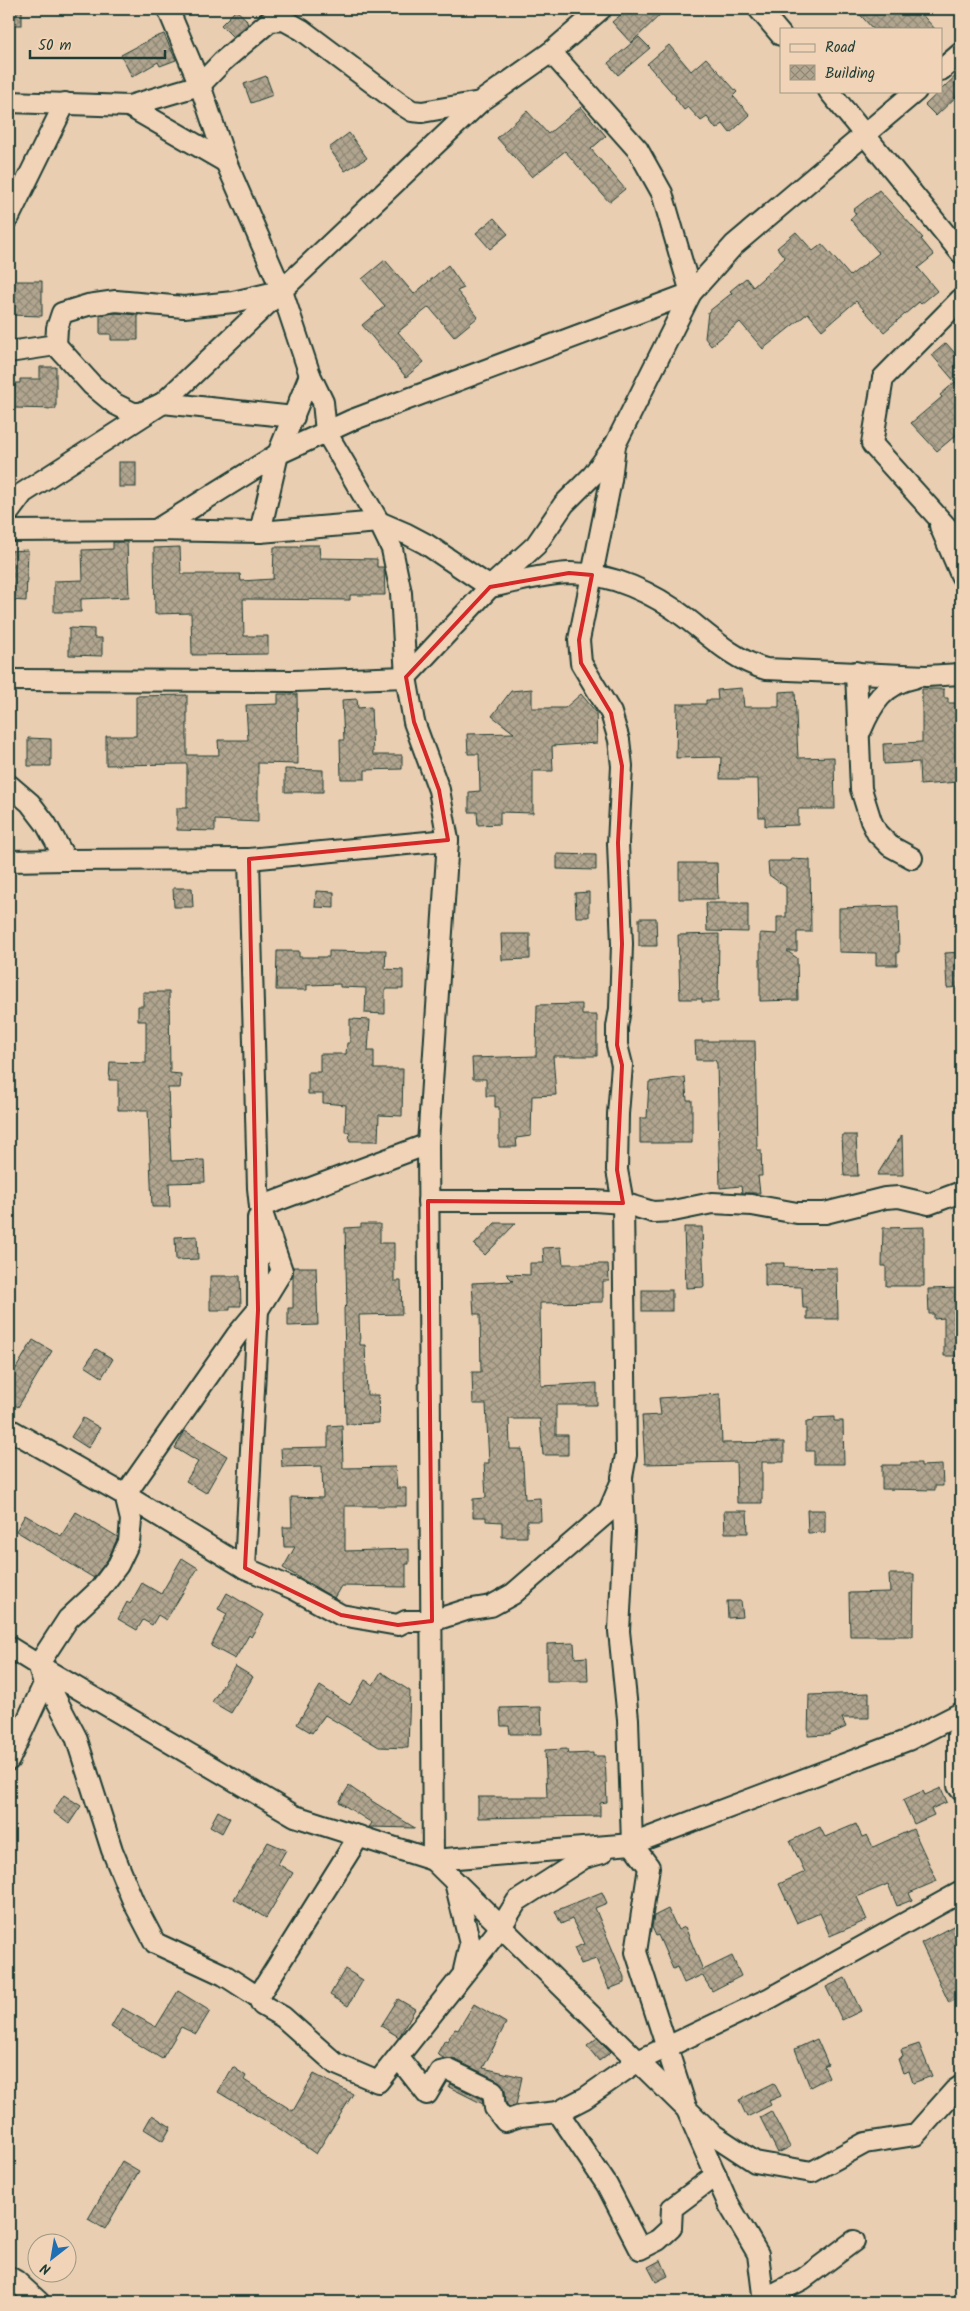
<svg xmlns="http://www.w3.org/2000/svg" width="970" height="2311" font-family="Kalam,sans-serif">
  <defs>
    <pattern id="building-cross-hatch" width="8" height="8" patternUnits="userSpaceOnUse" patternTransform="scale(1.25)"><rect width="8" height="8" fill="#b1a58f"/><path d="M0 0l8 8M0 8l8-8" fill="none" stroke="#8f8876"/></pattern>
  </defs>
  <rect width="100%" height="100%" fill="#e9ceb2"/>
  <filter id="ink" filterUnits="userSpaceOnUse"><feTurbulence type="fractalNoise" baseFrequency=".02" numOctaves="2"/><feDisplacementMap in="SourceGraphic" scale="10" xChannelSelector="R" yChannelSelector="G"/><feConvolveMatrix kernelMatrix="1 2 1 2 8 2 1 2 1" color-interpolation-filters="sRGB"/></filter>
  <g filter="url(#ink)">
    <g fill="url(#building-cross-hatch)" stroke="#1f3d34">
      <path d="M628 9H666L631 43 612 22Z"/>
      <path d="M855 9H917L935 29H873Z"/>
      <rect x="9" y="10" width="13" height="15"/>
      <path d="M236 10 246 19 248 25 233 37 221 25Z"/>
      <path d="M164 34 176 60 160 66 158 62 132 77 121 55 153 38Z"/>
      <path d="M639 37 650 48 618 75 608 63Z"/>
      <path d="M669 45 691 71 706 58 737 92 733 96 750 115 730 133 723 124 716 129 707 117 701 121 688 107 684 110 675 98 676 97 647 64Z"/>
      <path d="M961 71V92L936 116 925 105Z"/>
      <path d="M266 76 273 95 251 103 244 84Z"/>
      <path d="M581 107 606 136 591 149 625 189 609 202 565 151 532 177 497 138 527 111 548 134Z"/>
      <path d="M349 133 367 158 345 171 329 148Z"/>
      <path d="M879 190 923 238 921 239 934 255 918 268 937 291 921 304 919 302 884 332 856 301 822 330 808 313 763 349 740 322 711 346 705 338 708 312 732 293 730 291 746 278 753 287 785 258 777 248 796 232 813 251 822 244 850 276 879 253 850 219 856 214 853 210Z"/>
      <path d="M494 218 508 234 490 249 476 233Z"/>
      <path d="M385 260 414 294 448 265 464 288 457 291 478 317 454 337 429 307 398 332 424 362 406 377 362 325 385 306 362 279Z"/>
      <path d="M9 281H42V316L9 315Z"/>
      <path d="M116 313 138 315V340H111V334H100V315Z"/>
      <path d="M946 343 961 360V389L932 355Z"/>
      <path d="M40 367H56V409L14 408 15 383H20V379H40Z"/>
      <path d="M955 382 961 390V431L937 451 911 423 942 397 940 395Z"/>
      <rect x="119" y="462" width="17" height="25"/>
      <path d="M113 542H127L129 597 81 599V612H54V581L83 580 82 550 113 549Z"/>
      <path d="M300 545H319L320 558 377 559V567H384L385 595H350V600L243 599 244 636H268V654L192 655 191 613 155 614 154 548 180 547 181 574H240L241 581 273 579 274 547H301Z"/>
      <path d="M28 550 26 601 9 600V551Z"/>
      <path d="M69 628 94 629V638H102V656L69 655Z"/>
      <path d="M742 688 744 707H779V692L795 691 798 758 834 757 835 809H798V825L765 826V817H759L758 779H720L721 757 676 758 677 704H706V700H718L717 690Z"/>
      <path d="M532 689V708H565L581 694 596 712 597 743 552 746 553 771H533V813L500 812V824L478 825 477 812H469V792L480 791 479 754H468L467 734 514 733 492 716 511 691Z"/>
      <path d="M922 689H944V698H948V703H958V782L920 785 919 762 884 764 883 744 922 742Z"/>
      <path d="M278 694H297L298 764 258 763V822L215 820V831L177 830V808H187V764L106 765V736H136V696L187 695V755H219L218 740H248L246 705 278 704Z"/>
      <path d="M357 699 358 708 371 707 373 755H402V769L365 770V779H341L340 740H344L342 700Z"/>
      <path d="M28 738 51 739V766H28Z"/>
      <path d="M285 769 323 770V792H285Z"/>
      <path d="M557 854 596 855V870L557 869Z"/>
      <path d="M791 859 810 860 811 932H797V951H787L797 958 798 1000 760 1001V933L777 934V917H786V887L769 875 768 861H791Z"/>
      <path d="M679 863H717L718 899H679Z"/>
      <path d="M173 888H192L193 907H174Z"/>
      <path d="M316 891 334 892V908L315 907Z"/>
      <path d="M589 892V917H576L575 893Z"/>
      <path d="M706 903H748V932L707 931Z"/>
      <path d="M898 906 899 952H897V965H876V953L839 952V908Z"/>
      <path d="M639 918H656L657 946H639Z"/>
      <path d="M501 934H530V959L502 960Z"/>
      <path d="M719 934 718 1002H702V999H680L678 935Z"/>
      <path d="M371 950H386L385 969 403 970V989H385V1014L365 1013 366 988 340 987V984L307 985V990H276L277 951H299V957H329V951L371 952Z"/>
      <path d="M961 952V987L947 988 945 953Z"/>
      <path d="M143 992H169L170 1073 181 1074 180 1088H168L171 1161 204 1160 205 1182 169 1183 170 1207H152L148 1110H118V1080H109L110 1062 146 1063V1021H138V1006H143Z"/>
      <path d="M582 1004V1015H597V1056H553L556 1095 532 1096 531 1136 516 1138 517 1147H499V1107H495V1096H486V1079H473L472 1058 536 1056 537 1005Z"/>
      <path d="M350 1019 370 1020 368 1051H374V1069H403L402 1116 379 1115 378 1141H349L350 1132H345L346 1105 323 1103V1094H308V1072H320V1054H346L347 1043H350Z"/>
      <path d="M695 1041H755L757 1150H761L762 1176H758L760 1193H742L741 1186 720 1188 717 1064 715 1060H696Z"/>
      <path d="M685 1077 687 1100H692V1143H640V1118H647L649 1082Z"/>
      <path d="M842 1135H856L858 1176H844Z"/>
      <path d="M902 1135 903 1175H877Z"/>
      <path d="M495 1223H516L485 1255 474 1245Z"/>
      <path d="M361 1224H380V1243H394V1281H401L402 1314 359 1315 360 1345H365L367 1395H378L379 1423 346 1424 344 1308 347 1305 345 1228 361 1227Z"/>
      <path d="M684 1227H702L704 1287 686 1288Z"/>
      <path d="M924 1227V1286H886V1266H882L883 1228Z"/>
      <path d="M197 1236 198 1259 176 1260 175 1237Z"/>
      <path d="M561 1247 563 1264H608L609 1281H603V1302L540 1303 541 1386 597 1383V1405H556V1435H568V1455H543L540 1419H509L510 1449H522L525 1499 540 1498 541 1521H527V1537H502V1522L486 1521V1517H473V1499L486 1498 484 1463H489L486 1404H473L472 1372H481L480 1314H474L472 1283 513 1281 506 1274 530 1275V1263H544L543 1248Z"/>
      <path d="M765 1263H784V1267L837 1268 838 1319H807V1308H803L802 1287 765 1286Z"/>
      <path d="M293 1267H316L318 1325 288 1326V1308H293Z"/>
      <path d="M210 1276H240L241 1306H230V1310H210Z"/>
      <path d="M961 1288 959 1356H944V1318L934 1319V1314H929L928 1289Z"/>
      <rect x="642" y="1290" width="30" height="21"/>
      <path d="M33 1340 52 1351 18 1407 9 1401V1380Z"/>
      <path d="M96 1349 113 1359 102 1377 85 1366Z"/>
      <path d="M720 1394 722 1443 784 1442V1462H762V1503H737L736 1462 645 1464 642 1416 661 1415 659 1398Z"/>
      <path d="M834 1417V1421H843L844 1464H814V1451H806V1422L814 1421V1418Z"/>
      <path d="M83 1418 100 1428 88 1448 71 1437Z"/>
      <path d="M342 1425 343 1468 395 1467 397 1488H406V1506H345V1551L409 1549V1564H406V1587L341 1586 334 1598 283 1568 295 1547H284L283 1527H292L291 1497 323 1498 322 1466 282 1467 281 1448 328 1447V1426Z"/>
      <path d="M185 1431 227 1456 206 1493 186 1481 198 1462 175 1448Z"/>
      <path d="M901 1463H921V1466L942 1465 943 1486H935V1490L882 1489V1465H901Z"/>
      <path d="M807 1510H825V1532L808 1533Z"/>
      <path d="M724 1511H747L748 1533H725Z"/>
      <path d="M76 1512 118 1537 108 1559 94 1578 16 1531 25 1515 61 1536Z"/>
      <path d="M182 1558 198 1568 166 1620 158 1615 152 1625 143 1620 137 1630 118 1619 127 1602 130 1604 142 1583 161 1594Z"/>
      <path d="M889 1574H914L913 1636H850L849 1593 890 1592Z"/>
      <path d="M227 1593 264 1615 251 1637 249 1635 235 1659 211 1646 227 1614 218 1609Z"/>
      <path d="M727 1601H741L743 1617 728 1618Z"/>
      <path d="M574 1643 575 1658 587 1657 588 1681H547V1644Z"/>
      <path d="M235 1666 253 1677 231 1713 212 1702Z"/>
      <path d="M381 1672 410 1691 408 1748 379 1747 325 1715 312 1733 297 1724 320 1686 350 1705 365 1680 373 1685Z"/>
      <path d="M869 1693V1718H842L846 1727 828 1735 808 1736 809 1695Z"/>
      <path d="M541 1707 542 1734H510L509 1726H501L500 1708Z"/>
      <path d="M567 1749 568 1754 593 1753V1756H605L607 1802 600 1803V1816L478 1818V1797H547L545 1750Z"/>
      <path d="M349 1786 356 1791 415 1828 369 1827 372 1823 339 1802Z"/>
      <path d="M941 1788 947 1802 931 1809 934 1815 914 1824 903 1800 923 1791 925 1795Z"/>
      <path d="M64 1795 81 1806 69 1824 53 1812Z"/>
      <path d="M218 1811 230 1818 222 1833 210 1826Z"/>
      <path d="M856 1824 862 1837 867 1835 873 1847 913 1829 937 1881 909 1893 912 1900 897 1906 888 1884 857 1897 867 1920 830 1936 820 1913 797 1923 779 1884 805 1872 790 1841 820 1827 825 1837Z"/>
      <path d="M268 1842 286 1850 278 1864 293 1873 266 1918 234 1899Z"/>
      <path d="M602 1892 607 1903 595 1908 624 1977V1983L609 1989 596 1959 581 1964 574 1948 584 1944 572 1919 561 1924 555 1911Z"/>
      <path d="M668 1909 678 1930 685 1927 703 1970 732 1956 741 1976 712 1991 702 1975 684 1983 677 1967 673 1969 658 1935 656 1936 652 1927 654 1916Z"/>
      <path d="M957 1924 961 1934V1997L949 2003 921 1943Z"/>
      <path d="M345 1969 363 1980 348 2006 330 1995Z"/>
      <path d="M845 1978 861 2011 842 2020 826 1987Z"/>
      <path d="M178 1991 210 2011 196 2034 181 2027 162 2059 111 2027 122 2008 156 2027Z"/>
      <path d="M398 1999 415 2009 399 2037 381 2026Z"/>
      <path d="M474 2004 506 2023 483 2068 522 2077 516 2105 509 2107 506 2103 505 2089 499 2081 454 2059H445L437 2054 445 2040 447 2041 455 2029 458 2030Z"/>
      <path d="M597 2038 611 2052 599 2061 587 2046Z"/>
      <path d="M817 2039 828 2064 824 2066 829 2077 810 2087 795 2049Z"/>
      <path d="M919 2044 932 2076 913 2083 909 2071 903 2073 898 2059 903 2057 901 2050Z"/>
      <path d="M233 2067 246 2076 244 2080 293 2111 314 2074 353 2094 316 2154 283 2131 218 2092Z"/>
      <path d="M774 2083 781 2096 769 2101 771 2105 747 2117 739 2100Z"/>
      <path d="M451 2084 482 2099 483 2104 449 2087Z"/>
      <path d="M771 2111 790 2147 778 2153 760 2117Z"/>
      <path d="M152 2115 171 2127 163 2141 144 2129Z"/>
      <path d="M122 2161 139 2171 105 2229 88 2219Z"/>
      <path d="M661 2260 668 2276 656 2282 648 2267Z"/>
    </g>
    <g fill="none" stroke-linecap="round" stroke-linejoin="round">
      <defs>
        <g id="minor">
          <path d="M168 9 200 85 226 162 282 291 310 375 323 402 326 432 379 522 392 549 401 593 406 677 414 722 439 790 448 840 428 1144 433 1860 711 2133 755 2162 812 2172 865 2143 915 2135 955 2090 961 2086"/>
          <path d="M759 9 781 35"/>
          <path d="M941 70 961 53"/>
          <path d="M829 91 961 253"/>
          <path d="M9 102 129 106 226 162"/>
          <path d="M129 106 200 85 223 61 270 21 284 20 302 30 398 102 412 111 422 112 480 102"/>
          <path d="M9 217 65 103"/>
          <path d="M961 299 883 378 872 444 961 543"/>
          <path d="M56 345 57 328 62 313 88 305 116 301 184 307 233 302 280 291"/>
          <path d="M9 352 56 345 92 385 115 404 133 413H141L163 403 294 417"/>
          <path d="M615 445 611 480 579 640 581 663 611 713 619 740 622 766 618 843 622 944 620 1009 617 1027V1045L622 1065 618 1114 617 1170 623 1203 626 1455 622 1477 624 1532 619 1631 628 1719 632 1844 649 1867 636 1952 687 2110 728 2203 758 2254 764 2302"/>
          <path d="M9 512 23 493 163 403 480 102 551 52 601 9"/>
          <path d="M940 526 961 575"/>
          <path d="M156 530 278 454 352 420 691 293 662 193 638 150 551 52"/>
          <path d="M9 531 156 530 260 532 379 522 407 534 426 544 490 587C516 582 543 574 570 573 611 573 654 593 686 618 710 637 736 661 766 669L926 676 961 674"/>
          <path d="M260 532 278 454 310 375"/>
          <path d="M856 672 861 789 871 821 877 833 890 846 912 858"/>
          <path d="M9 680 294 681 406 677 490 587 536 545 564 504 593 475 615 445 691 293 734 245 916 91"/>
          <path d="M861 730C872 704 884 684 914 678"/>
          <path d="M9 785 30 803 46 824 66 860 249 859 258 1188 260 1207"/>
          <path d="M249 859 448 840"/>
          <path d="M9 861 66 860"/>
          <path d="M428 1201H595L623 1203 653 1212 673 1211 712 1203 752 1205 797 1213H825L885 1198 899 1197 929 1204 961 1192"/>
          <path d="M9 1429 125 1495 245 1568 294 1589 341 1615 398 1625 406 1621H432L466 1610 491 1606 513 1594 609 1511 620 1485"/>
          <path d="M245 1568 258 1310V1218"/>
          <path d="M9 1647 38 1665 44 1684 9 1760"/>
          <path d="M38 1665 295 1816 433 1860 632 1844 908 1740 961 1713"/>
          <path d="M38 1665 76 1737 112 1850 133 1901 155 1943 224 1975 258 1997 262 2005 283 2017 336 2064 378 2082 501 1927 517 1901 584 1858 602 1853"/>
          <path d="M38 1665 68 1619 100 1589 118 1565 129 1542 131 1520 125 1495 237 1335 258 1310 282 1271 260 1207 428 1144"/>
          <path d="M961 1728 958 1735V1786L961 1790"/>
          <path d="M455 1882 470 1944 464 1970"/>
          <path d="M258 1997 359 1836"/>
          <path d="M398 2057 427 2094 440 2072 449 2070 493 2091 495 2108 505 2121 520 2116 558 2112 585 2098 638 2061 770 1998 961 1892"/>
          <path d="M558 2112 607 2185 640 2249 658 2240 671 2228 672 2208 716 2175"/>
          <path d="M9 2277 16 2281 39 2302"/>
          <path d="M764 2299 803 2279 854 2241"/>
        </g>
      </defs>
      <use href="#minor" stroke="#1f3d34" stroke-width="24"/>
      <use href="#minor" stroke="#f1d4b7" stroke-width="20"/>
    </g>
  </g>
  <path fill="none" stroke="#d62828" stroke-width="4" stroke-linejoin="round" d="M569 573 592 575 579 640 581 663 611 713 622 766 618 843 622 944 617 1045 622 1065 617 1170 623 1203 428 1201 432 1621 398 1625 341 1615 245 1568 258 1310 249 859 448 840 439 790 414 722 406 677 490 587Z"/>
  <rect width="970" height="2311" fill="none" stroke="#f1d4b7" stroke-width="30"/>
  <rect x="15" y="15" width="940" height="2281" fill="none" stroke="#1f3d34" stroke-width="2" filter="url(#ink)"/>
  <rect x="780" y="28" width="162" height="65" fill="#f1d4b7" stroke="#9d9883"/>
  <rect x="790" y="44" width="25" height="8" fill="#f1d4b7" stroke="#9d9883"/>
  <text x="825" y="52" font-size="15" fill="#1f3d34">Road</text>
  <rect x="790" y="65" width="25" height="15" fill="url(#building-cross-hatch)" stroke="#9d9883"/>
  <text x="825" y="78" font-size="15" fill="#1f3d34">Building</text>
  <g transform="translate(52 2258) rotate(211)"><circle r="24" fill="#f1d4b7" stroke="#9d9883"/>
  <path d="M0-4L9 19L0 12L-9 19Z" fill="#1f6fb2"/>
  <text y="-8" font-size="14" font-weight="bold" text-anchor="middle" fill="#1f3d34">N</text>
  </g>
  <path d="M30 50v8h135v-8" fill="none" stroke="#1f3d34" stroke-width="2.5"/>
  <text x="38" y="50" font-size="15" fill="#1f3d34" stroke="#f1d4b7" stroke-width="4" paint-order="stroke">50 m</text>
</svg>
